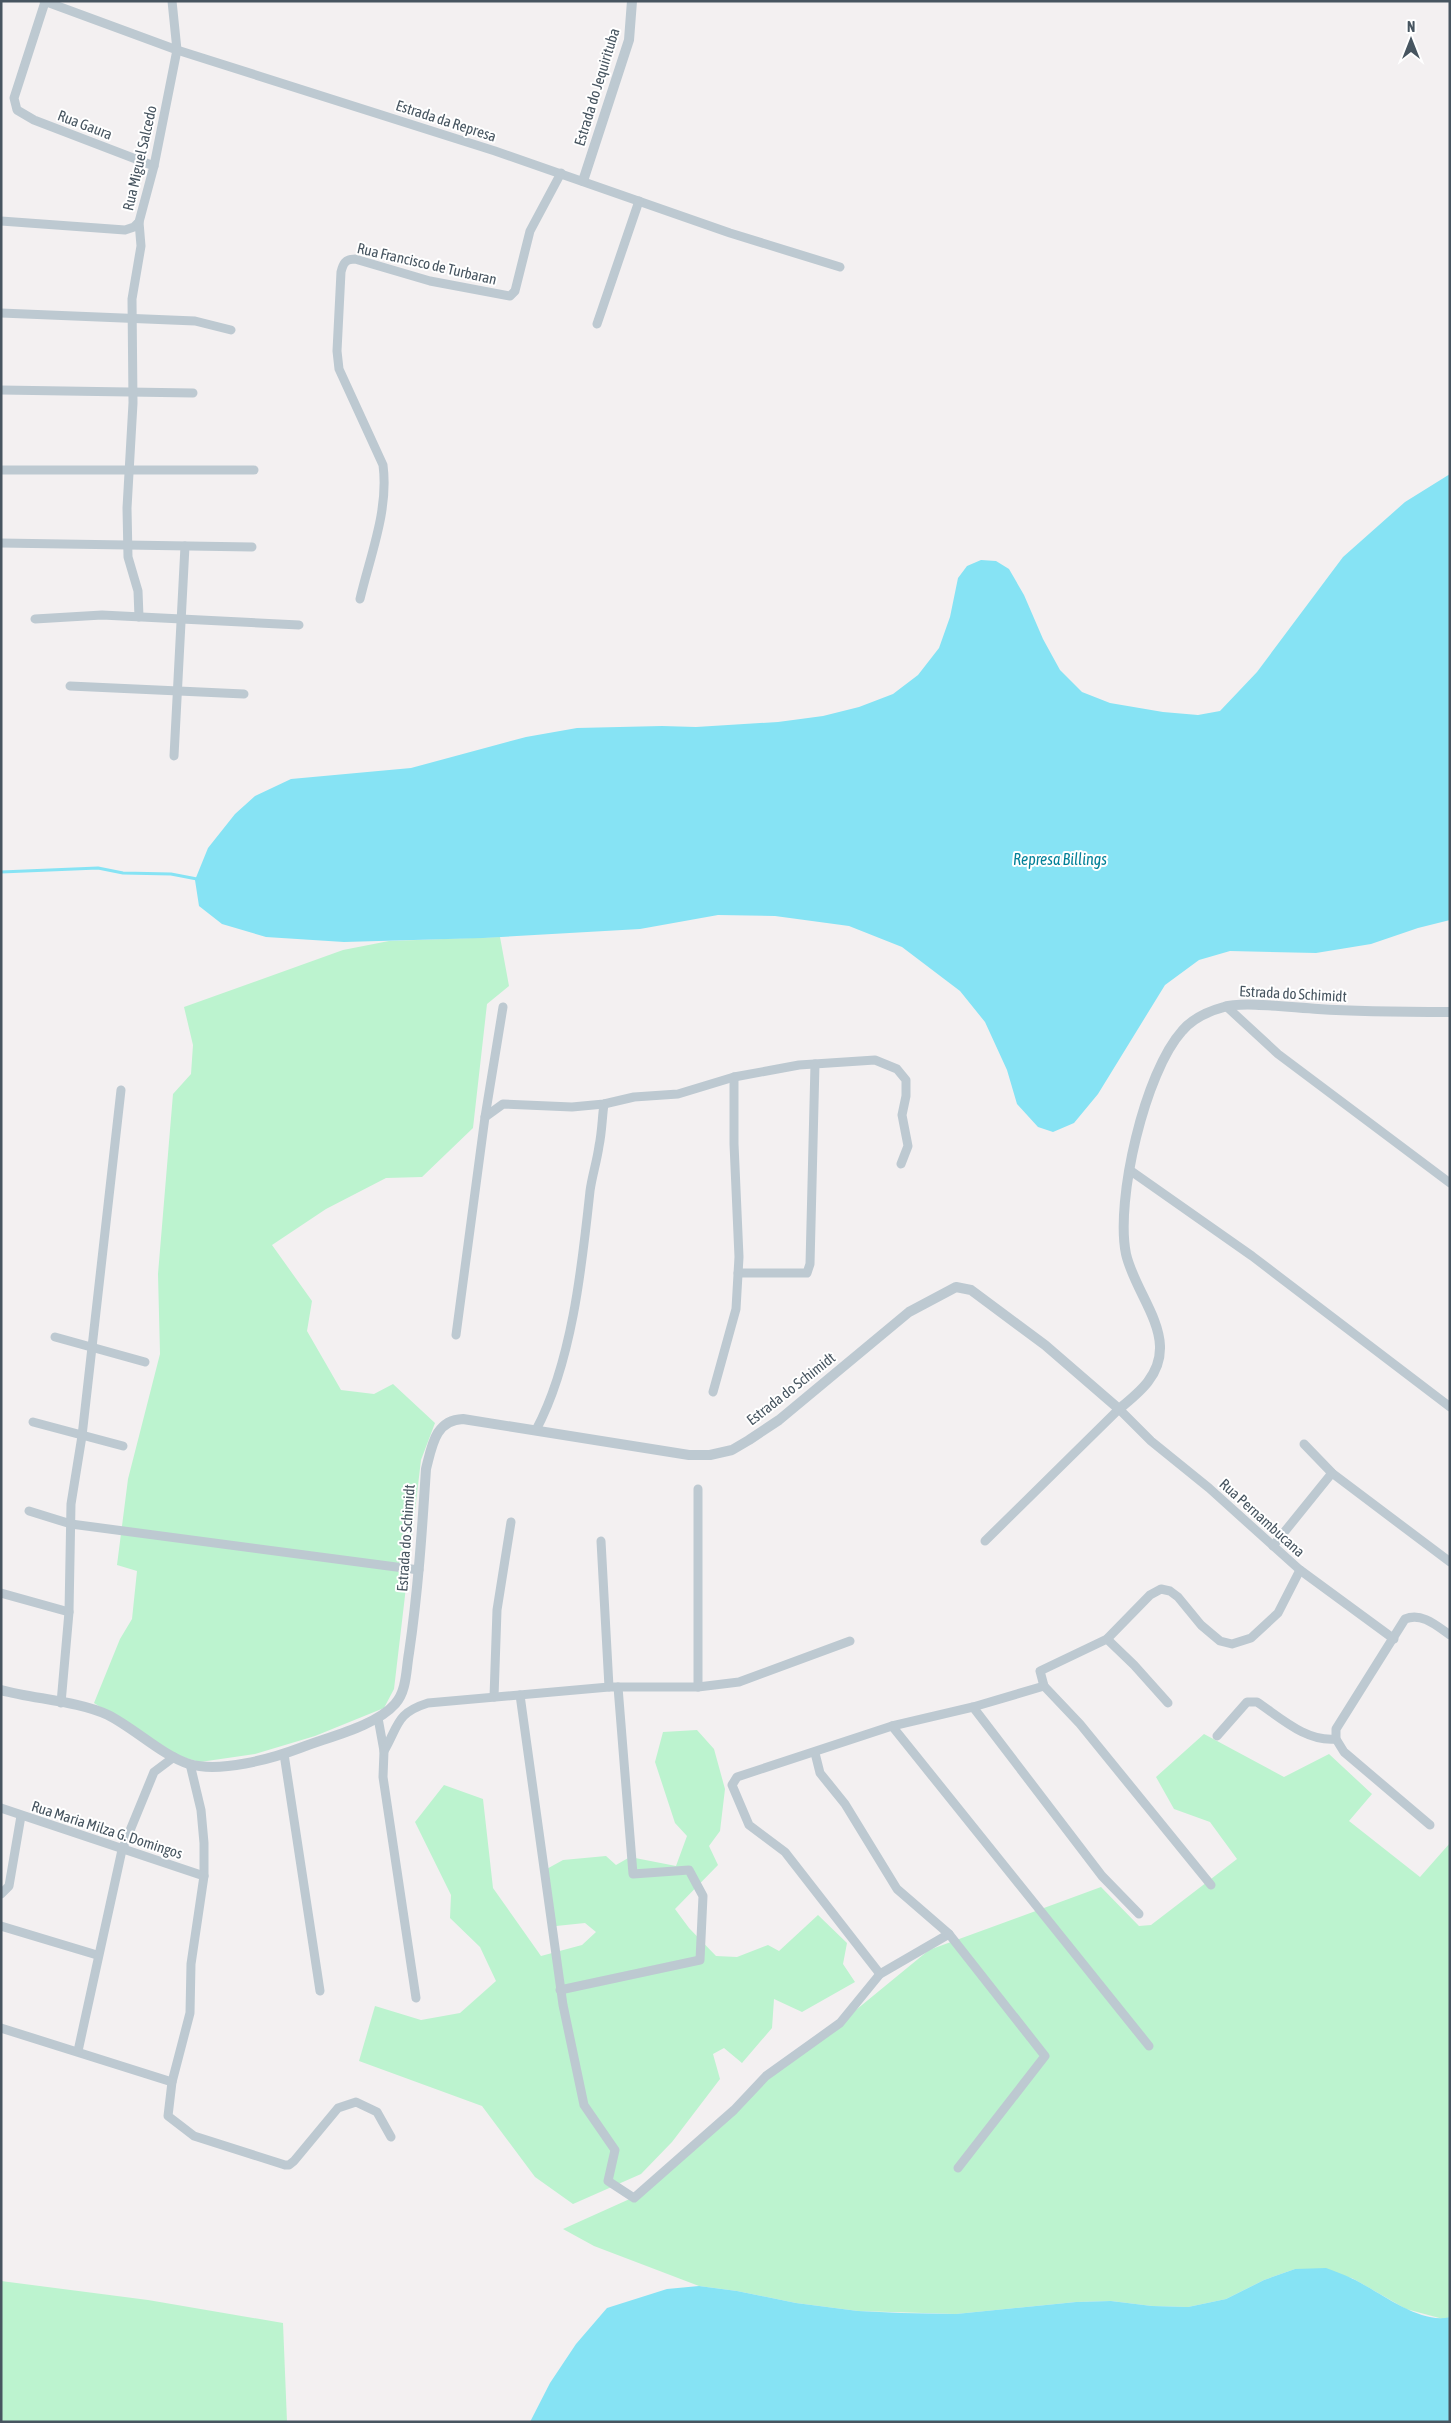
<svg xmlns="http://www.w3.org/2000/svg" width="1451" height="2423" font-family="'Asap Condensed',sans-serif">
  <rect width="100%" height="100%" fill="#f3f0f1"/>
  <g fill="#bcf3cf">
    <path d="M500 937 509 986 487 1004 473 1128 422 1177 386 1178 326 1209 272 1245 312 1301 307 1331 341 1390 374 1394 393 1384 435 1423 421 1460 394 1689 384 1708 315 1736 255 1754 200 1762 175 1755 94 1703 120 1639 132 1619 137 1571 117 1565 128 1479 160 1354 158 1274 173 1094 191 1074 193 1045 184 1007 343 950 389 941Z"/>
    <path d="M697 1730 714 1749 725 1789 720 1831 709 1846 718 1865 675 1909 689 1928 716 1956 737 1957 768 1945 779 1951 818 1915 847 1943 843 1964 855 1982 802 2012 774 1999 772 2028 742 2063 724 2048 713 2054 720 2079 672 2142 641 2174 573 2204 535 2177 482 2106 359 2061 375 2006 421 2020 460 2013 496 1981 480 1947 450 1918 451 1895 415 1822 444 1785 483 1799 493 1888 541 1956 582 1945 596 1932 585 1923 556 1926 543 1871 563 1860 606 1856 616 1865 630 1857 676 1866 687 1836 675 1823 655 1762 663 1732Z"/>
    <path d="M1204 1734 1284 1777 1329 1754 1372 1794 1349 1821 1420 1877 1450 1843V2317L1443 2319 1406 2309 1352 2278 1295 2269 1264 2280 1226 2299 1188 2307 1152 2306 1111 2301 1076 2302 956 2314 858 2311 796 2303 737 2291 699 2286 594 2246 563 2229 643 2193 766 2076 840 2023 929 1950 1101 1887 1139 1926 1151 1925 1237 1859 1210 1822 1174 1809 1156 1777Z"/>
    <path d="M1 2281 148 2300 283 2323 287 2422H1Z"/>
  </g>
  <g fill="#86e3f4">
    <path d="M1450 474V920L1418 928 1371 944 1316 953 1230 951 1199 960 1165 985 1098 1094 1074 1123 1053 1132 1038 1127 1017 1104 1007 1070 985 1022 960 991 902 947 849 926 775 916 718 915 640 929 483 938 344 942 266 937 222 924 199 906 195 880 208 848 235 814 255 796 291 779 411 768 526 737 577 728 662 726 696 727 778 722 823 716 859 707 893 694 918 675 939 648 950 617 958 578 967 566 981 560 996 561 1009 569 1024 595 1043 639 1060 670 1082 692 1110 703 1163 712 1198 715 1220 711 1257 672 1343 557 1405 502Z"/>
    <path d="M1326 2268C1334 2271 1343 2274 1351 2278 1378 2290 1419 2325 1450 2317V2422H530L550 2383 576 2344 607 2308 667 2289 699 2286 737 2291 796 2303 858 2311 901 2313 956 2314 1076 2302 1111 2301 1152 2306 1188 2307 1226 2299 1264 2280 1295 2269Z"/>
  </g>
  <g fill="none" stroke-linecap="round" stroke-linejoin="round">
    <path stroke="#86e3f4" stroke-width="3" d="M1 872 98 868 123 873 171 874 197 879"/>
    <g stroke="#bdc9d1" stroke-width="9">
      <path d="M44 1 177 50 495 151 730 233 840 267"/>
      <path d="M45 2 14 98 17 110 34 120 154 166"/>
      <path d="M1 221 125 230 134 227 139 222 154 166 177 50 172 1"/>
      <path d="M1 313 195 321 231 330"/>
      <path d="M597 324 639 201"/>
      <path d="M1 390 193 393"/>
      <path d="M1 470H254"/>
      <path d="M1 543 252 547"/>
      <path d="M360 599C370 556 389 510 383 465L339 369 337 351 341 272C343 264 345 259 355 259L430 281 510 296 515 291 530 231 561 173"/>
      <path d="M139 617 138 591 128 557 127 508 133 403 132 299 141 246 139 222"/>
      <path d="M35 619 102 615 299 625"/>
      <path d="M70 686 244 694"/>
      <path d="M174 756 185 546"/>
      <path d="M1226 1006 1278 1054 1450 1183"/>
      <path d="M485 1117 503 1104 572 1107 604 1104 634 1097 678 1094 734 1077 799 1065 875 1060 897 1069 906 1080V1096L902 1115 908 1146 901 1164"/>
      <path d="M1131 1171 1252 1256 1450 1407"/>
      <path d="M738 1273H807L810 1264 815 1064"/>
      <path d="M456 1335 485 1117 503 1007"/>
      <path d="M55 1337 145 1362"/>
      <path d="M713 1392 736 1309 739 1257 734 1144V1077"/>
      <path d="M33 1422 123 1446"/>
      <path d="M536 1430C572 1363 582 1266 590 1191 592 1176 597 1161 599 1146 602 1132 602 1118 604 1104"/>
      <path d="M1304 1444 1332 1473 1450 1562"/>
      <path d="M29 1511 71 1524 419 1570"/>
      <path d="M601 1541 609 1687"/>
      <path d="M985 1541 1119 1409 1151 1441 1209 1488 1300 1570 1394 1639"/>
      <path d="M1273 1546 1332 1473"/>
      <path d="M1 1593 69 1612"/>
      <path d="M1107 1639 1134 1665 1168 1703"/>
      <path d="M698 1687 739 1682 850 1641"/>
      <path d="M520 1695 563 2005 584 2105 615 2150 608 2181 634 2198 734 2110 766 2076 840 2023 880 1974 949 1934"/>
      <path d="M494 1697 497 1610 511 1522"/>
      <path d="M61 1703 69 1612 71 1504 82 1436 121 1090"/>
      <path d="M973 1707 1102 1876 1139 1914"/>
      <path d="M378 1718 384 1751 383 1777 416 1998"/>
      <path d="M892 1726 1149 2046"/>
      <path d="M1217 1736 1247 1702H1257C1281 1718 1306 1742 1336 1739"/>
      <path d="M384 1751C399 1725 396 1713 428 1703L609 1687H698V1489"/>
      <path d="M815 1753 820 1773 845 1804 897 1889 949 1934 1045 2056 958 2168"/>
      <path d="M284 1754 320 1991"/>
      <path d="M190 1764 201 1810 204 1843V1876L191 1964 190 2013 172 2082 168 2116 194 2136 285 2165H289L294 2161 338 2108 356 2102 377 2112 391 2137"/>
      <path d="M1 1808 204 1876"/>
      <path d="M1430 1825 1344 1752 1336 1739V1729L1405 1619C1422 1612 1437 1626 1450 1635"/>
      <path d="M1211 1885 1080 1724 1044 1686 1040 1671 1107 1639 1150 1595 1161 1589 1170 1591 1178 1597 1201 1625 1220 1641 1232 1644 1251 1638 1278 1613 1300 1570"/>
      <path d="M1 1894 9 1886 21 1816"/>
      <path d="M1 1926 97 1955"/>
      <path d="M880 1974 785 1852 749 1825 732 1785 737 1777 892 1726 973 1707 1044 1686"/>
      <path d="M560 1990 700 1960 703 1896 689 1870 633 1874 618 1687"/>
      <path d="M1 2028 172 2082"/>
      <path d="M78 2051 122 1850 154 1772 174 1757"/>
    </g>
    <g stroke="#bdc9d1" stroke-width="10">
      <path d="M583 181 629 40 632 1"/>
      <path d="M1 1690C34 1699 78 1701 108 1715 134 1728 163 1756 189 1764 220 1773 271 1759 300 1748 328 1737 376 1726 395 1704 407 1691 406 1669 409 1653 418 1592 422 1531 426 1469 432 1446 435 1420 463 1419L689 1455H710L732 1450 749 1440 779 1420 909 1312 956 1287 971 1290 1045 1345 1119 1409C1140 1392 1161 1375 1160 1346 1159 1316 1133 1285 1126 1254 1115 1200 1145 1072 1182 1031 1192 1019 1209 1011 1224 1007 1243 1001 1295 1008 1318 1009 1362 1012 1405 1012 1450 1012"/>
    </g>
  </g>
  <g text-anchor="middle" stroke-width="4" stroke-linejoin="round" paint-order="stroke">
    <g font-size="15" fill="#475560" stroke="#fff">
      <text transform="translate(597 87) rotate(-73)" y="5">Estrada do Jequirituba</text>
      <text transform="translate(446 121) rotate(18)" y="5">Estrada da Represa</text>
      <text transform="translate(85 125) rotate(21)" y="5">Rua Gaura</text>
      <text transform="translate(140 158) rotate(-77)" y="5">Rua Miguel Salcedo</text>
      <text transform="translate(427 264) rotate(13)" y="5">Rua Francisco de Turbaran</text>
      <text transform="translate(1293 994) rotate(3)" y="5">Estrada do Schimidt</text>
      <text transform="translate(791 1389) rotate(-38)" y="5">Estrada do Schimidt</text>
      <text transform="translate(1262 1518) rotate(42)" y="5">Rua Pernambucana</text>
      <text transform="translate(406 1538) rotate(-86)" y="5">Estrada do Schimidt</text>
      <text transform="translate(107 1830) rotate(18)" y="5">Rua Maria Milza G. Domingos</text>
    </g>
    <g font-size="16" font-style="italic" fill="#038198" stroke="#fff">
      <text x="1060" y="865">Represa Billings</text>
    </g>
  </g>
  <rect width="1451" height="2423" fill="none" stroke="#475560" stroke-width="5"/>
  <g transform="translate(1411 40)" stroke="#ffffff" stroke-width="4" paint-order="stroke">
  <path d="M0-4L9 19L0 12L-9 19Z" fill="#475560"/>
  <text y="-8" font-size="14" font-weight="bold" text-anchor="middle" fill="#475560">N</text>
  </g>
</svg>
